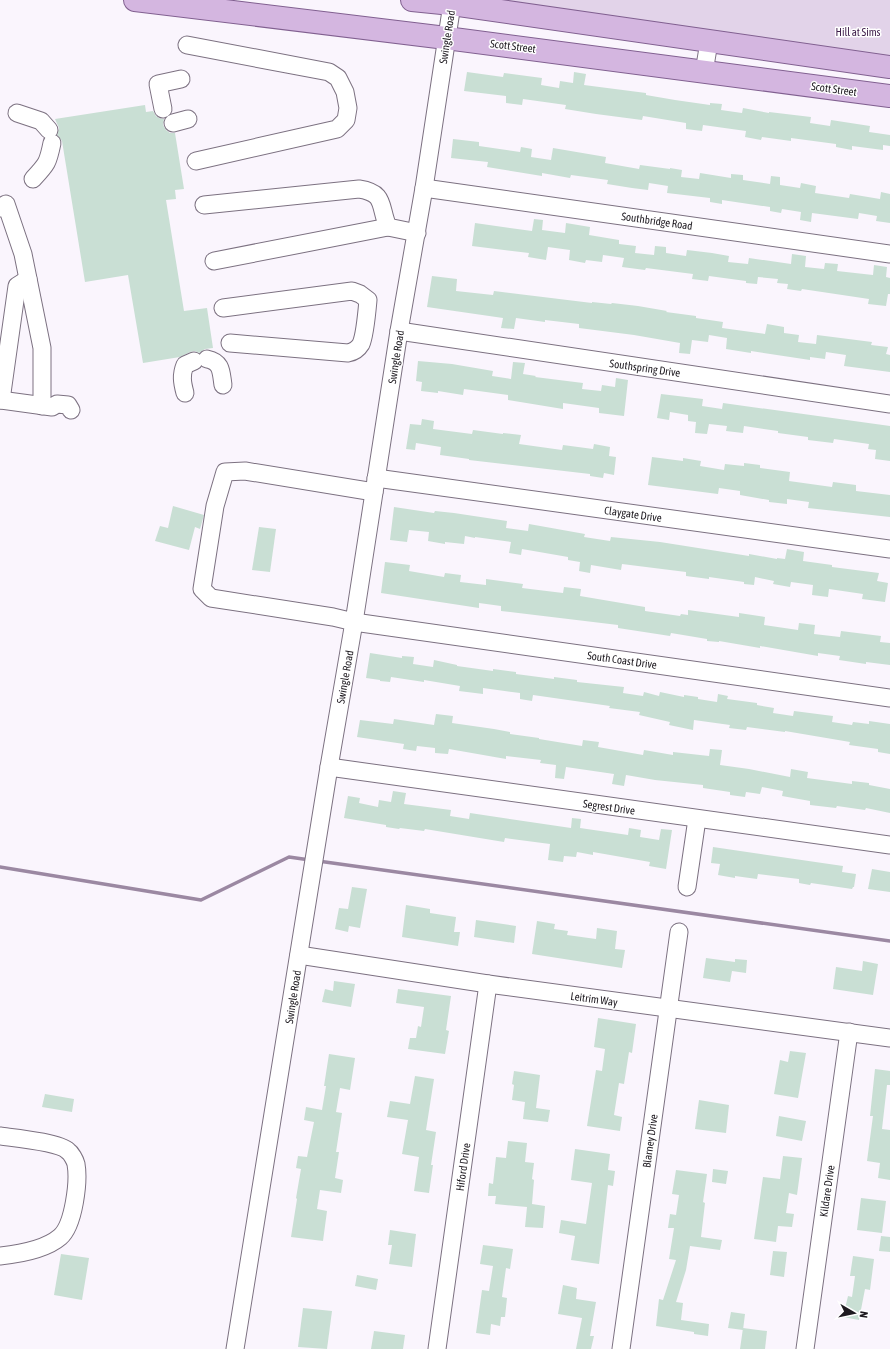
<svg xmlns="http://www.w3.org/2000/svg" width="890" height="1349" font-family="'Asap Condensed',sans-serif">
  <rect width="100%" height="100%" fill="#faf5fd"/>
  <path fill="#e2d3e9" d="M443 0H890V70Z"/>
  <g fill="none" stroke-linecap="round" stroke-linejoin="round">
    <g stroke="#9b88a2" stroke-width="3.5">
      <path d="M318 861 890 941"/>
      <path d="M0 867 201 900 289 857 310 860"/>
    </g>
  </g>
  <g fill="#c9dfd4">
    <path d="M467 72 503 77 504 73 542 78 541 85 559 88 560 81 573 83 574 72 586 74 584 85 646 93V95L675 100 710 105V103L722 104 721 110 742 113 743 108 769 113V112L811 117 810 123 830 126 831 120 870 126 869 132 890 135V146L883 145V150L852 146V150L836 147V144L791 138V141L762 137 761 140 745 137 746 131 703 125 702 131 686 129V123L643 116 642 120 596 114 565 109 566 105 523 99 522 105 506 103V96L464 91Z"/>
    <path d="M145 105 146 112 153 111 156 116 159 118 164 119 163 125 166 130 170 133H175L184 189 175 190 176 199 166 200 184 311 207 308 213 348 205 349 199 353 195 351 190 352 180 357 143 363 128 275 85 282 62 141 57 135 59 128 55 119Z"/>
    <path d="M453 139 479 142V146L520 152 521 147 532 149 531 157 551 160 553 148 606 157 605 163 639 169 640 165 670 169V168L682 170 681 177 699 179 700 173 731 178V174L743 175V180L770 184 771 176 780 177V185L800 188 801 183 816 186 815 193 849 198 850 194 880 199 881 192 890 194V223L876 221 877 216 859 213 858 219 812 213 811 222 800 220 801 212 782 209 781 213 770 211V207L722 200V204L710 202V198L667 193 668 186 649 183 648 190 632 188 607 184 608 180 571 175 570 178 542 173V176L487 167 488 162 451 158Z"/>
    <path d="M534 219 543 220 542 230 565 233 566 223 590 227 589 235 619 240V244L636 246 635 253 654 255 655 246 666 247V253L686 256 687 250 712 253 729 256 728 262 748 264 749 258 791 264 792 254 806 256 805 267 824 269 825 263 838 264 837 271 873 275 874 265 887 267 886 277 890 278V294H888L886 306 868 304 869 299 802 289 801 291 787 289 788 284 777 283 778 279 758 277 757 284 746 283V281L709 276 708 281 692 279 693 274 646 268 645 270 622 267 624 258 603 255 602 262 586 260 585 263 569 260 570 250 548 247 546 260 528 257 529 253 472 246 475 223 532 231Z"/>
    <path d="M432 276 457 279 456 291 493 295 494 291 592 303V302L611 304 612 303 638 306 667 311 666 312 696 316V318L723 322 722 328 765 334 767 324 784 327V333L799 335 798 342 816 344 817 335 872 342 871 345 888 347 886 354 890 355V372L844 366 846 355 826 352 825 359 810 357V360L751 351V353L726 349 727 338 709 335 708 342 692 340 690 354 679 353 680 343 634 335 579 328V324L545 320V322L516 318 514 329 501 328 503 318 427 307Z"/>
    <path d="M418 361 452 364 493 371 492 376 511 379 513 362 525 363 523 374 536 376 535 377 583 383 582 389 601 391 602 385 615 387 616 378 628 380 624 416 599 413V408L563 403V409L508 400V395L464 389 463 395 438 391V393L421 391 422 382 416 381Z"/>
    <path d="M661 394 703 399 702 406 722 409 723 403 890 426V461L875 459 876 450 868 449 869 444 834 439 833 443 808 440V437L778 433V431L744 426 743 433 726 431 727 426 709 424 707 434 695 433 696 422 688 421V415L670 412 669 420 657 418Z"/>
    <path d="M422 419 434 421 433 429 472 434 473 430 503 434V433L521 435 519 444 562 450 563 445 593 449 594 444 610 447 609 456 616 457 614 475 604 473 603 478 590 476V474L469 460V459L440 455 441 447 416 443 415 450 406 449 410 424 421 425Z"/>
    <path d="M652 457 683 461V458L701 461 700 466 724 470 725 464 744 466V463L760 465V468L790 472 789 481 832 487 833 482 856 485V491L890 495V517L808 508 809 502 787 499V504L769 502V500L740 495V491L719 488 718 494 648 485Z"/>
    <path d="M173 506 204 515 200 529 195 527 189 550 155 541 160 526 168 528Z"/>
    <path d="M394 507 434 513 435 511 454 513 507 521 506 528 528 531 529 524 585 534 584 537 610 541 611 537 660 542 749 556V554L777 559V558L785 559 787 549 804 552 803 561 832 565V567L879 573 877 581 888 583 885 602 862 599 863 594 829 589 828 597 812 595 813 585 791 582 790 587 773 584 774 581 755 577 754 585 744 584V582L709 577V579L686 576V572L622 564 621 570 591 565 590 573 579 571 580 562 568 560V557L522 549 521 555 509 553 511 542 475 537V538L465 536 464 544 445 542V544L428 541 429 532 409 530 407 542 390 540Z"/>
    <path d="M259 527 276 529 270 572 252 570Z"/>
    <path d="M385 562 410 565 409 571 444 577 445 573 461 575 460 582 486 585V579L523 584 522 588 563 593 564 587 581 589 580 596 645 607V611L680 616 681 614 688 615V610L739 617V613L765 617 764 625 798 630 799 623 815 625 814 634 840 637 841 631 881 636 880 642 890 643V665L866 662V664L839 660 840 656 818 653V656L760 646V648L719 641V642L707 641V639L671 633 670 636 618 628V625L501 611V606L479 603V608L381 593Z"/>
    <path d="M370 653 402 658V656L414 657 413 664 433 667 434 660 457 665V666L493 671V669L516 672V674L554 679V677L577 680V682L624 687 623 693 643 696 644 692 659 696 660 692 684 697V695L698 697V699L717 702 718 694 728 696 727 699 757 703V705L774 708 773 713 793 716 794 711 833 716 832 722 852 725 853 722 869 724V721L890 724V754L878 752V749L849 745 850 742 785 731V732L747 727 746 730 729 728 730 725 694 720 693 730 669 725 670 722 639 715 640 712 609 708 610 706 533 695 532 701 520 699V693L483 688V694L459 691 460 686 424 680V682L391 677 390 682 380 681V680L366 678Z"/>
    <path d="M436 714 453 716 452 723 494 729 510 732V734L539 738V739L582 746 583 740 599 742 598 747 643 755 644 750 673 755V752L709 756 710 749 722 750 720 765 749 769 790 777 791 769 808 772 807 778 852 784V781L869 783V785L890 789V813L866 808 865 810 837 806 836 808 810 805V801L782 796 783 791 762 787 760 794 746 792 745 797 730 795V792L703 788V785L655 780 626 775 624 786 612 784 614 774 566 767 564 779 555 778 556 765 540 763 541 760 506 756V759L449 749 448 754 435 753V748L417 746 416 751 403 749 404 744 357 737 360 720 393 724 394 719 434 725Z"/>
    <path d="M393 791 406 793 404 804 451 810 450 816 469 819 470 813 571 828 572 818 581 819 580 828 628 835 629 828 641 830 640 837 659 840 661 829 672 830 666 869 649 866 650 862 593 852V855L577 852 576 857 564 856 563 862 548 860 550 844 505 838 504 842 425 829 424 831 400 828 399 829 386 827V825L344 818 348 796 360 798 359 803 378 807 379 800 391 802Z"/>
    <path d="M713 847 843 866 842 872 856 874 854 887H853L852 889 811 883 810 885 799 883V879L766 875 758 874 757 879 735 876V878L718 875 720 864 711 863Z"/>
    <path d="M872 869 890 872V892L868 889Z"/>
    <path d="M352 887 367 889 360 928 349 926 348 932 335 929 339 908 348 909Z"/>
    <path d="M406 905 430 909V913L456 917 454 932H460L458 946 402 937Z"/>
    <path d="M476 920 516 926 514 943 474 937Z"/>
    <path d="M537 921 555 924 554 929 568 931 567 935 596 939 597 928 617 931 615 949 625 950 622 968 532 954Z"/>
    <path d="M706 958 735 962V959L747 960 746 973 732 971 730 982 703 978Z"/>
    <path d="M863 961 878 964 873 995 833 989 836 967 862 971Z"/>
    <path d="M334 981 355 984 351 1007 322 1002 325 989 333 991Z"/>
    <path d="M398 989 451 996 446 1030 449 1031 445 1054 408 1049 410 1038H416L418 1026 421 1027 424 1007 396 1003Z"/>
    <path d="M598 1018 636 1024 632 1053 629 1052 624 1084 619 1083 614 1115 622 1117 620 1131 587 1126 596 1070 602 1071 605 1049 594 1047Z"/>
    <path d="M790 1051 806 1053 798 1098 774 1094 780 1060 788 1062Z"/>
    <path d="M329 1054 355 1058 350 1090 340 1088 336 1112 342 1113 336 1152H339L335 1178 343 1180 341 1193 320 1190 317 1209 327 1211 323 1241 291 1237 297 1199 296 1198 301 1169 296 1168 298 1156 307 1157 314 1122 304 1120 306 1107 322 1110 326 1086H324Z"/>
    <path d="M875 1069 890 1071V1085H887L882 1129 890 1130V1180L878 1178 880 1163 867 1161 873 1116H870Z"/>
    <path d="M514 1071 540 1075 536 1108 550 1110 548 1122 523 1119 525 1102 512 1100 514 1085 512 1084Z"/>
    <path d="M415 1076 434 1079 426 1130 436 1132 431 1165H433L429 1193 414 1191 419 1157 402 1154 408 1120 387 1117 390 1101 410 1104Z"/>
    <path d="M45 1094 74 1099 72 1112 42 1107Z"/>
    <path d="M699 1100 729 1105 726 1133 695 1129Z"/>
    <path d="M779 1116 806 1121 802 1141 776 1136Z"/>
    <path d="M508 1141 527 1143 525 1162 534 1163 532 1179 534 1180 532 1204 545 1206 543 1228 525 1227 527 1207 495 1204 496 1196H488L489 1183 493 1184 496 1157 506 1158Z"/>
    <path d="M575 1149 610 1154 608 1170 615 1171 613 1186 608 1185 599 1264 571 1260 575 1236 559 1233 561 1220 586 1224 592 1183 571 1180Z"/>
    <path d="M783 1156 802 1158 797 1195 789 1193 786 1213 794 1214 792 1227 778 1226 776 1242 754 1239 763 1177 780 1179Z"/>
    <path d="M713 1169 728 1171 726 1184 712 1182Z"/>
    <path d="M676 1170 707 1174 703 1202 705 1203 701 1237 722 1240 720 1250 690 1246 686 1270 676 1302 683 1303 681 1320 709 1324 708 1336 694 1334V1332L656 1326 659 1299 663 1300 676 1260 669 1259 674 1228H668L670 1214 676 1215 679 1195 672 1194Z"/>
    <path d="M861 1198 886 1201 882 1233 857 1230Z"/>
    <path d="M390 1230 416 1234 412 1267 389 1264 392 1245H388Z"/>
    <path d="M881 1236 890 1237V1252L879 1251Z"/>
    <path d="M483 1245 513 1249 510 1269 506 1268 502 1297 507 1298 505 1317H501L500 1326 491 1324 490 1335 476 1333 482 1290 489 1291 493 1266 480 1264Z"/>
    <path d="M773 1251 787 1252 784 1277 770 1275Z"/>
    <path d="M61 1254 89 1258 82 1300 54 1295Z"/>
    <path d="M853 1256 874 1259 870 1290 865 1289 859 1320 843 1317 848 1296 852 1297 855 1276H850Z"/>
    <path d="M357 1275 378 1279 376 1290 355 1286Z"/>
    <path d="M563 1285 577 1288 576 1299 596 1302 590 1336H594L591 1349H576L582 1318 558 1314Z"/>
    <path d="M303 1308 332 1311 327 1349 298 1347Z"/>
    <path d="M731 1312 745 1314 743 1330 728 1328Z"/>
    <path d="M743 1328 767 1331 765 1349H740Z"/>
    <path d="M374 1331 405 1335 403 1349H371Z"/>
  </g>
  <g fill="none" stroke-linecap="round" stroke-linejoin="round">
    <defs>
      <g id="minor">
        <path d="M187 45 329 72 338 78 345 92 348 108 346 120 337 129 196 161"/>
        <path d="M704 72 709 42"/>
        <path d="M163 109 158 84 181 79"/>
        <path d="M17 113 41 121 49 130"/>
        <path d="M173 123 188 119"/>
        <path d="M33 179C47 164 48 163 52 143"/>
        <path d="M424 188 890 254"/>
        <path d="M204 205 359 189C386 193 379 206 388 227L417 233"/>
        <path d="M0 208 6 204 23 254 42 348V406"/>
        <path d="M214 261 388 227"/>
        <path d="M223 308 352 291 360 294 368 300C367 311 365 335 361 344 358 349 353 352 348 353L230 343"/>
        <path d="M399 331 890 404"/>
        <path d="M207 359C222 362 221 372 223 385"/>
        <path d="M185 393C182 382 181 375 185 365L194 361"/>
        <path d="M0 400 52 407 57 404 68 405 71 410"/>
        <path d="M1 400 17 286 28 279"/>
        <path d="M376 478 890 549"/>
        <path d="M374 492 245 471 225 472 215 506 202 589 211 598 333 617 354 622 890 698"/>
        <path d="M329 767 890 845"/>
        <path d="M687 887 697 819"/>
        <path d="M299 955 488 984 890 1038"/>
        <path d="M0 1136C14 1138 59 1142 68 1151 71 1153 75 1160 76 1164 79 1181 74 1225 60 1237 46 1249 19 1254 0 1256"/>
        <path d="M235 1349 329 767 354 622 399 331 424 188 452 4"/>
        <path d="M437 1349 488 984"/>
        <path d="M621 1349 679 932"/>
        <path d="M805 1349 849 1032"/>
      </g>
      <g id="major">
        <path d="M135 0 446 38 890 96"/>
        <path d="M412 0 452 4 890 67"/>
      </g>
    </defs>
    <use href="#minor" stroke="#7c7181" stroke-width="19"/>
    <use href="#major" stroke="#816090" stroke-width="24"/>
    <use href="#minor" stroke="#fff" stroke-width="17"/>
    <use href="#major" stroke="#d4b6e0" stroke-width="22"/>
  </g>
  <g text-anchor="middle" stroke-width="3" stroke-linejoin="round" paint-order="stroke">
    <g font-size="11" fill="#3e1d4a" stroke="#fff">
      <text x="858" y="36">Hill at Sims</text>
    </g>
    <g font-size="11" fill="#1e1a20" stroke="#fff">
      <text transform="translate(447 37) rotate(-81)" y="4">Swingle Road</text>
      <text transform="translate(513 46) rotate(7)" y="4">Scott Street</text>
      <text transform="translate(834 89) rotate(8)" y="4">Scott Street</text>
      <text transform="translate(657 221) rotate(8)" y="4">Southbridge Road</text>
      <text transform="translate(396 357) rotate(-81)" y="4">Swingle Road</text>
      <text transform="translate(645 368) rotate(8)" y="4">Southspring Drive</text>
      <text transform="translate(633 514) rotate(8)" y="4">Claygate Drive</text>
      <text transform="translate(622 660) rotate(8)" y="4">South Coast Drive</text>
      <text transform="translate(345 677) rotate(-80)" y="4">Swingle Road</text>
      <text transform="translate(609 807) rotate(8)" y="4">Segrest Drive</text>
      <text transform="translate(293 997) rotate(-81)" y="4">Swingle Road</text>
      <text transform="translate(594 999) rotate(8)" y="4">Leitrim Way</text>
      <text transform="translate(650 1141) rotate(-82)" y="4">Blarney Drive</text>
      <text transform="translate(463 1167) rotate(-82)" y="4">Hiford Drive</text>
      <text transform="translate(827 1191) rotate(-82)" y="4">Kildare Drive</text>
    </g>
  </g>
  <g transform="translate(854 1313) rotate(99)" stroke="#ffffff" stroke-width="3" paint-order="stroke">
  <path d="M0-3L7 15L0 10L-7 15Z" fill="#1e1a20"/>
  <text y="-6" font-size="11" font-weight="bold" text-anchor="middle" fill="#1e1a20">N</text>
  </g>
</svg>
